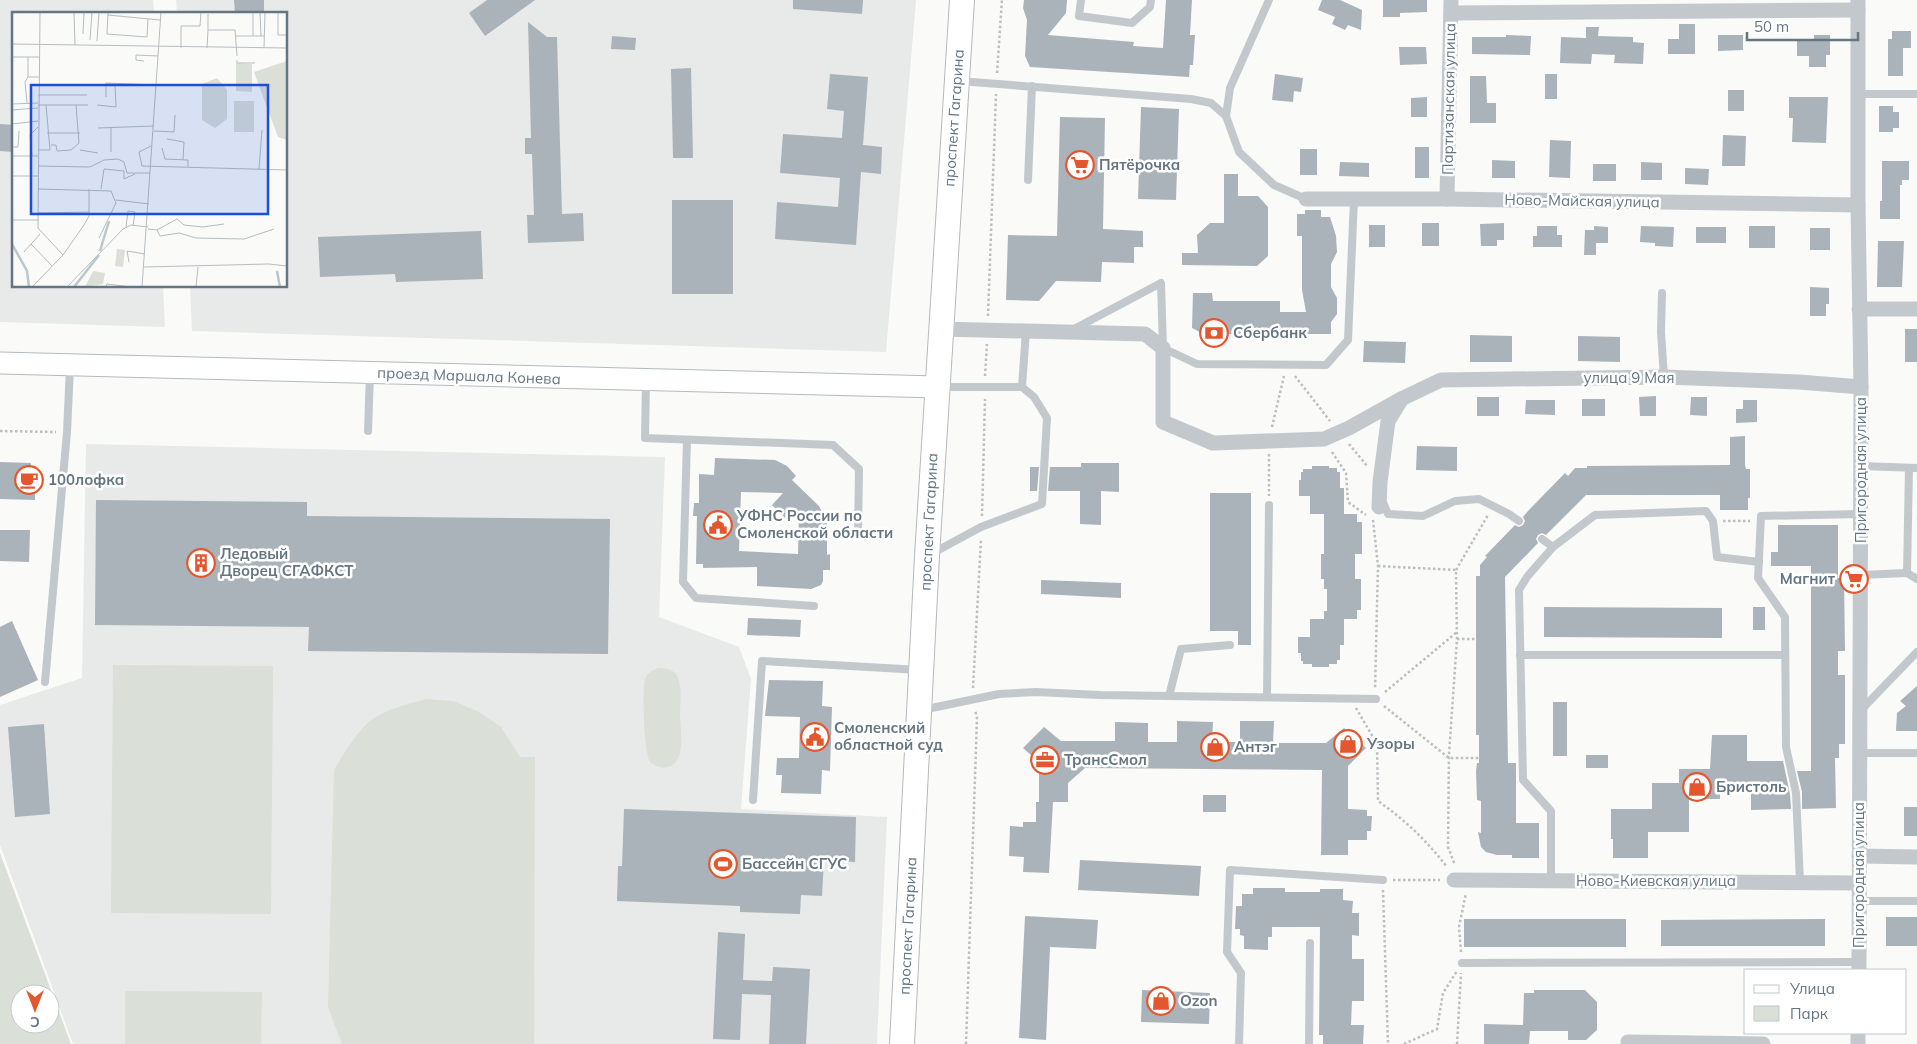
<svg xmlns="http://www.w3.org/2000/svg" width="1917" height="1044" font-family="Mulish,sans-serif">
  <rect width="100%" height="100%" fill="#fafaf8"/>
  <g fill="#e8e9e9">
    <path d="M0 0H153L154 14H14V286H163L165 327 0 322Z"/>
    <path d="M176 0H916L886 352 192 331 190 286H286V14H177Z"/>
    <path d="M86 444 665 457 659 617 739 647 751 679 741 809 887 817 877 1044H73L0 845V705L82 678Z"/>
  </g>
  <g fill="#dadfd7" fill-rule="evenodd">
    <path d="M113 665 273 666 271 914 111 913Z"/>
    <path d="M659 668C667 668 675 670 678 678 682 688 680 703 680 714 680 729 687 762 668 767 661 769 655 766 650 762 644 752 642 692 645 680 647 673 652 670 659 668Z"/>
    <path d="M426 699 453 701 479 712 501 727 520 757H535L534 1044H342L328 1007 334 770C343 755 358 730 371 720 387 709 408 704 426 699Z"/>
    <path d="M0 853 71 1044H0ZM20 994H50V1024H20Z"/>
    <path d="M125 991 262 992 261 1044H125Z"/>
  </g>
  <g fill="#aab3b9" fill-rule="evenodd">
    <path d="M234 0H264V14H235Z"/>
    <path d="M487 0H535L485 36 469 13Z"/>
    <path d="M793 0H863L862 14 793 9Z"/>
    <path d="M1024 0H1067L1066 13 1048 35 1134 42 1133 46 1163 48 1166 0H1192L1190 35H1195L1193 65H1190L1189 77 1030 67 1025 56 1027 20 1023 8Z"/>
    <path d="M1322 0H1340L1362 10 1361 30 1348 25 1345 30 1332 24 1335 17 1318 10Z"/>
    <path d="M1383 0H1427V12L1400 13V17H1383Z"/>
    <path d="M528 22 547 37H557L562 214 583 213 584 241 528 243 527 215H534L532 154H525V138H531Z"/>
    <path d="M1679 24H1695V54H1668V39H1679Z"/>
    <path d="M1586 27H1599L1598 36 1633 37V42L1644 43 1643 64 1614 63 1615 55 1592 54 1591 64 1560 63 1561 37 1586 38Z"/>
    <path d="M1892 31H1911V48H1903V76H1888V39H1892Z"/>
    <path d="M1506 35 1531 36 1530 55 1472 54V37H1506Z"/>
    <path d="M1718 35H1743V50L1718 51Z"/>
    <path d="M1814 35H1830V55H1826V67H1809V56H1797V39L1814 40Z"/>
    <path d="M612 36 636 38 635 50 611 49Z"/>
    <path d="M1399 47H1426L1427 64 1400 65Z"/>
    <path d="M691 68 693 158H673L671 69Z"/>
    <path d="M830 74 868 77 863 145 882 147 881 174 861 172 856 245 775 239 777 202 838 207 840 178 780 173 783 134 842 138 844 111 827 109Z"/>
    <path d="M1275 74 1303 78 1301 92 1294 91 1293 102 1272 100Z"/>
    <rect x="1545" y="74" width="12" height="25"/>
    <path d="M1470 76H1486L1487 103H1496V123H1470Z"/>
    <rect x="1728" y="90" width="16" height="21"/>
    <path d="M1427 97V117H1411V98Z"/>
    <path d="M1789 97H1828L1826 143 1792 142 1793 118H1789Z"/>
    <path d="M1879 106H1893V112H1899V128H1893V132H1879Z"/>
    <path d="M1141 107 1179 109 1176 200 1138 199Z"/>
    <path d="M1060 117 1105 118 1103 229 1143 231V247H1134V263L1102 262 1101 282 1056 281 1039 301 1006 300 1008 235 1057 236Z"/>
    <path d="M0 124 14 125V152L0 151Z"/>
    <path d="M1723 135 1746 136 1745 166H1722Z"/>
    <path d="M1550 140 1571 141 1570 178 1549 177Z"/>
    <rect x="1415" y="147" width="14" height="31"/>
    <rect x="1300" y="149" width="17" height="26"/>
    <path d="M1492 160 1515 161V178H1492Z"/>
    <path d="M1882 161H1909V180H1902V185H1900V219H1880V201H1882Z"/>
    <path d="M1340 162 1369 163V177L1339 176Z"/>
    <path d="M1641 162 1662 163V180H1641Z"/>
    <rect x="1593" y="164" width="23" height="17"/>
    <path d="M1685 168 1709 169 1708 185 1685 184Z"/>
    <path d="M1224 174H1238V196H1258L1268 207V256L1257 266 1182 265V253H1198L1197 235 1210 223H1224Z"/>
    <rect x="672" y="200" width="61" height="94"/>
    <path d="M1305 210H1321V217H1330L1336 236 1337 252 1331 264V287L1337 298V314L1331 322V334H1204L1192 328 1193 293H1212L1213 301H1280V312H1306L1302 290V236H1297V214H1305Z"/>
    <rect x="1422" y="223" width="17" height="23"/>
    <path d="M1504 223V240H1497V246H1481L1480 224Z"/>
    <rect x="1369" y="225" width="16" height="22"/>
    <path d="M1537 226H1557V235H1562V247H1533V236H1537Z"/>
    <path d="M1594 226 1608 227V243H1596V255H1584L1585 230H1594Z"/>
    <path d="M1641 226 1674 227 1673 247 1655 246V243L1640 242Z"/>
    <rect x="1749" y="226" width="26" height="22"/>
    <rect x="1696" y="227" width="30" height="16"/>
    <rect x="1810" y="228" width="20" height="22"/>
    <path d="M481 231 483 279 396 282 395 274 320 277 318 237Z"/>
    <path d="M1878 241H1904L1902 287H1877Z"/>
    <path d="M1810 287 1829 288V304H1826V316H1810Z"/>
    <rect x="1905" y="329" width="12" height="33"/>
    <path d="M1470 335 1512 336V362H1470Z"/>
    <path d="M1578 336 1620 337V362L1578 361Z"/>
    <path d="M1364 341 1406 342 1405 363 1363 362Z"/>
    <path d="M1656 396V416H1640L1639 397Z"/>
    <rect x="1477" y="397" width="22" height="19"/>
    <path d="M1691 397H1707V416L1690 415Z"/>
    <rect x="1582" y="399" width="23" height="17"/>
    <path d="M1526 400H1555V415L1525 414Z"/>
    <path d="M1743 400H1757V422L1736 423V409H1743Z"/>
    <path d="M1745 436V465L1746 469H1750V498H1748V510H1720V495H1586L1546 535 1542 533 1538 535 1536 539 1538 543 1505 577 1508 763H1516V823H1539V858H1512V855H1497L1486 852 1481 847 1478 832 1481 833V801L1477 800 1476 771 1477 763H1479V735H1476V576H1480V565L1487 557 1485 556 1515 525 1519 527 1523 525 1525 521 1523 517 1528 511 1565 473 1568 476 1575 468H1587V466L1730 465V437Z"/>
    <path d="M1417 446 1457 447V471L1416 470Z"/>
    <path d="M715 458 775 460 787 466 796 476 792 480 819 506 827 522V555L830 554V570H823V581L821 585 811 589 757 586V567L703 568V564H696L697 516H693L694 503H699V474L714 475ZM741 492 783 493 772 505 788 521 799 512 798 554 739 551Z"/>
    <path d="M0 462 31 463 30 486H35V500L0 499Z"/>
    <path d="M1081 463H1119V492L1101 491V525L1080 524V491H1048L1050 467H1081Z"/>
    <path d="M1312 466H1329V468H1337V472H1340V488H1344V514H1357V522H1362V554H1355V579H1361V610H1357V619H1344V645H1340V660H1337V664H1329V667H1312V664H1303V661H1301V653H1298V637H1310V619H1324V611H1327V589H1324V579H1321V554H1324V514H1310V496H1299V480H1301V472H1303V469H1312Z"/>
    <path d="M1030 467H1039L1037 491H1030Z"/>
    <path d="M1210 493H1251V645H1238V631H1210Z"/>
    <path d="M96 500 307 502V516L610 519 608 654 308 651 309 627 95 625Z"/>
    <path d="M1778 525H1838V578H1844L1845 651H1838V675H1845V744H1839V758H1835L1836 808 1802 809V792L1797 771H1811V566H1771V552H1778Z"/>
    <path d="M0 530H30L29 562 0 561Z"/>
    <path d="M1041 580 1121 583V598L1041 594Z"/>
    <path d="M1544 607 1722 608V638L1544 637Z"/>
    <rect x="1753" y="607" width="12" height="23"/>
    <path d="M748 618 801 620 800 637 747 635Z"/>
    <path d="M12 621 38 680 0 697V627Z"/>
    <path d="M769 680 823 681 822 706 832 707 830 771 822 770 821 794 781 793 782 775H776L777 758H799L800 717 765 716Z"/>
    <path d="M1917 686V731H1896L1897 713 1906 706 1900 701Z"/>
    <rect x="1553" y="702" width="14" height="54"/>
    <path d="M1177 721 1213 722 1212 742H1240V721H1274L1273 743H1326L1344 728 1366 748 1348 766V809L1367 810V816H1372L1371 831H1367V840H1348V855H1321L1322 770 1085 768 1068 783V802H1053L1049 873 1023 872 1024 857 1009 856 1010 826 1023 827V822H1036V802H1039V762L1023 748 1044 727 1061 741H1115V722L1148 723V742H1177Z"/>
    <path d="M44 724 50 814 15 817 8 727Z"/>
    <path d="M1712 735H1747V761H1783L1790 794 1791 809 1751 810V784H1720V799H1689V832H1648V858H1613V839H1611V809H1652V783H1679V769H1710Z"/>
    <rect x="1586" y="755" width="22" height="13"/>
    <rect x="1203" y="795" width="23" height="17"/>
    <rect x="1904" y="807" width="13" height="29"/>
    <path d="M624 809 856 817 855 862 824 860 822 896 801 895 800 914 740 912V906L617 901 618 866H622Z"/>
    <path d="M1080 860 1201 866 1199 896 1078 890Z"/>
    <path d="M1253 888H1285V892H1320V889H1343V900L1353 901 1352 913H1359V936L1352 935V959H1364V1001H1352L1351 1025H1364L1363 1044H1323V1035H1319L1320 927H1272V937H1268V950L1244 949V936L1240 935V929H1235L1236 906H1242V894H1253Z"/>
    <path d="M1025 916 1098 920 1096 949 1050 947 1046 1040 1019 1038Z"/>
    <rect x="1886" y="917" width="31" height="29"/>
    <rect x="1464" y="919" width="162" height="28"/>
    <path d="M1825 919V946H1661V920Z"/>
    <path d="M718 932 745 934 743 980 772 981 773 967 810 969 806 1044H769L771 995 742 994 740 1040 713 1039Z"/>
    <path d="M1142 990 1210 993 1209 1024 1141 1022Z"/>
    <path d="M1534 990H1585L1597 1002V1030L1586 1040H1568V1031H1530L1529 1044H1484V1024L1523 1025 1524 993H1534Z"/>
  </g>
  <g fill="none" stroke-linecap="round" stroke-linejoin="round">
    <defs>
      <path id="secondary" d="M0 363 937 387"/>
      <path id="primary" d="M902 1044 927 556 962 0"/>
    </defs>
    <use href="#secondary" stroke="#b3babf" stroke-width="23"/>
    <use href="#primary" stroke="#b5babe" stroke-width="26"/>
    <g stroke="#bbbfc2" stroke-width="2.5" stroke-dasharray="2.5 2.5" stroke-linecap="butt">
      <path d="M997 73 1002 0"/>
      <path d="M988 316 996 94"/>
      <path d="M985 376 987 344"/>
      <path d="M1295 376 1330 421"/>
      <path d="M1272 427 1284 376"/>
      <path d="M0 431 56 432"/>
      <path d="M1349 444 1368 467"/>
      <path d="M1332 452 1346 473 1348 502 1366 515"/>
      <path d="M1269 454V496"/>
      <path d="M982 516 985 399"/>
      <path d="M1373 520 1378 566 1375 689"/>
      <path d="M1723 521H1750"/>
      <path d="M1378 566 1456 570 1457 639 1449 754 1448 847 1455 865"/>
      <path d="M1456 570 1488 515"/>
      <path d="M1457 639H1476"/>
      <path d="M973 688 981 539"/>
      <path d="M1385 692 1457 632"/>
      <path d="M1384 706 1449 758H1479"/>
      <path d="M1356 708 1377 744 1378 801C1405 820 1427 841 1447 867"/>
      <path d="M1393 880H1440"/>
      <path d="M1383 890 1388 1044"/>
      <path d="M1461 952 1459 927 1466 893"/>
      <path d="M966 1044 977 718 975 710"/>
      <path d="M1404 1044 1437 1029 1443 993 1457 971"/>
      <path d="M1457 1044 1461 973"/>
    </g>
    <g stroke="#c3c8cc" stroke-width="8">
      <path d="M1081 0 1079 16 1132 23 1150 7 1151 0"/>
      <path d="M1269 0 1230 88 1226 116 1239 152 1274 185 1306 199"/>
      <path d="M959 81 1191 99 1211 103 1226 116"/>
      <path d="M1858 94H1917"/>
      <path d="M1028 180 1032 86"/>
      <path d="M1662 293 1661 332 1664 377"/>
      <path d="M1074 329 1161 283 1163 348 1197 364 1326 365 1348 340 1354 199"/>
      <path d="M646 381 645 438 833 445 859 469 858 534"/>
      <path d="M1022 387 1026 331"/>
      <path d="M368 431 370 373"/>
      <path d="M687 440 683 582 696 598 814 606"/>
      <path d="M1861 466 1917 468"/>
      <path d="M1909 468 1907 573 1917 579"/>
      <path d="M1382 500 1388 514 1423 516 1455 501 1479 499 1509 514 1519 521"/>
      <path d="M1542 539 1553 547"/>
      <path d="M931 554 981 527 1042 504 1047 418 1034 397 1022 387H939"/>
      <path d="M1860 575 1907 573"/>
      <path d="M1520 655H1785"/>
      <path d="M45 682 67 432 70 367"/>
      <path d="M1169 696 1181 649 1230 645"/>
      <path d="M1267 697 1269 505"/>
      <path d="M922 710 999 694 1036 692 1100 695 1376 699"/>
      <path d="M1861 710 1917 652"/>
      <path d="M1859 753H1917"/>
      <path d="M753 800 762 661 920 670"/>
      <path d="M1551 881V811L1523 780 1519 590 1527 577 1553 547 1595 515 1706 511 1713 521 1717 557 1759 562"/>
      <path d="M1800 882 1796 793 1786 747 1785 617 1758 578 1761 516 1860 514"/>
      <path d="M1859 901H1917"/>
      <path d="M1462 963 1859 962"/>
      <path d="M1239 1044 1241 973 1227 952 1230 870 1383 880"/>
      <path d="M1309 1044 1310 943"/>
    </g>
    <g stroke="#c3c8cc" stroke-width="15">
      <path d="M1858 0V205L1861 387 1859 970"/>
      <path d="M1451 13 1858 10"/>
      <path d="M1306 199H1447L1858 205"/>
      <path d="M1447 199 1451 0"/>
      <path d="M1859 309H1917"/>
      <path d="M941 329 1145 334 1163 348V422L1213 443 1324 439 1349 428 1401 399 1441 380 1664 377 1799 382 1861 387"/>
      <path d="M1379 507 1380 482 1388 421 1401 400"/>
      <path d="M1859 856 1917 857"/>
      <path d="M1454 880 1858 883"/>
      <path d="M1628 1042 1763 1044"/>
      <path d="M1858 1044V1033"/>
    </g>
    <use href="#secondary" stroke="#fff" stroke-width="21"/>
    <use href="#primary" stroke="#fff" stroke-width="24"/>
  </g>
  <defs>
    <symbol id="supermarket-ring" viewBox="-11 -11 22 22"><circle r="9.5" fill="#fff" stroke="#e4572e" stroke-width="1.5"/><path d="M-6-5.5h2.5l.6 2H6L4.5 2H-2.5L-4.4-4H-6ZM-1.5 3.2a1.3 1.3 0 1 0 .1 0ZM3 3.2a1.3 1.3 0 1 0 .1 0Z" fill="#e4572e"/></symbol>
    <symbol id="bank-ring" viewBox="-11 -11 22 22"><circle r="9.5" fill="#fff" stroke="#e4572e" stroke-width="1.5"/><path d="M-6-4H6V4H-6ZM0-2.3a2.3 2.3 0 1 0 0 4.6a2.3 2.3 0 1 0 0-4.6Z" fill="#e4572e"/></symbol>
    <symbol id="cafe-ring" viewBox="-11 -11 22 22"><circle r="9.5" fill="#fff" stroke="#e4572e" stroke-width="1.5"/><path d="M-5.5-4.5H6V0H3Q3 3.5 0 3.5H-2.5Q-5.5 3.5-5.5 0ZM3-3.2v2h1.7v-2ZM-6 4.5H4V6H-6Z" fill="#e4572e"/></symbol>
    <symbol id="civic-ring" viewBox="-11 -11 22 22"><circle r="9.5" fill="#fff" stroke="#e4572e" stroke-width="1.5"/><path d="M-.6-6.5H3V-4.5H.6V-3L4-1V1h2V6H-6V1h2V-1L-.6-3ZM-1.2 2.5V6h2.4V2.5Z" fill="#e4572e"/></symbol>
    <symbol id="building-ring" viewBox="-11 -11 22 22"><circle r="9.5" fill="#fff" stroke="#e4572e" stroke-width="1.5"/><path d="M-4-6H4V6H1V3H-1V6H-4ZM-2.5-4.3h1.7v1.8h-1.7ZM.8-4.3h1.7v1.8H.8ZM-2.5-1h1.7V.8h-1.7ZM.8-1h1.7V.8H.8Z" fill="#e4572e"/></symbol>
    <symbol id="shop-ring" viewBox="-11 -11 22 22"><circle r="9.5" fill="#fff" stroke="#e4572e" stroke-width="1.5"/><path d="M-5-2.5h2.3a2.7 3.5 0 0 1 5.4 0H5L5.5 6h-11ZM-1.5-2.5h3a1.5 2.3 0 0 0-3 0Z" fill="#e4572e"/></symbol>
    <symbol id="office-ring" viewBox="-11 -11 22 22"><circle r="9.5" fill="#fff" stroke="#e4572e" stroke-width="1.5"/><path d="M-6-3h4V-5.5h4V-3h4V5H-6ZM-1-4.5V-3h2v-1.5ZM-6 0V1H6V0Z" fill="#e4572e"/></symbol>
    <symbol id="stadium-ring" viewBox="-11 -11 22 22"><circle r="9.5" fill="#fff" stroke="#e4572e" stroke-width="1.5"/><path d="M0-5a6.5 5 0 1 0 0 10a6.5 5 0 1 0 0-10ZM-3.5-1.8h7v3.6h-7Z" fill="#e4572e"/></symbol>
  </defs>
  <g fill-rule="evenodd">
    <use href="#supermarket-ring" x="1064" y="149" width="32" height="32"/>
    <use href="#bank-ring" x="1198" y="317" width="32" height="32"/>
    <use href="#cafe-ring" x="13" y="464" width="32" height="32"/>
    <use href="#civic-ring" x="702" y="509" width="32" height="32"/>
    <use href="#building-ring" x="185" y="547" width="32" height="32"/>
    <use href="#supermarket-ring" x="1838" y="563" width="32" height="32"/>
    <use href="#civic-ring" x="799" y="721" width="32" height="32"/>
    <use href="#shop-ring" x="1332" y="728" width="32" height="32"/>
    <use href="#shop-ring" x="1199" y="731" width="32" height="32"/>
    <use href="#office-ring" x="1029" y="744" width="32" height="32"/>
    <use href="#shop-ring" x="1681" y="771" width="32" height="32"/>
    <use href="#stadium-ring" x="707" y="848" width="32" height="32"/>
    <use href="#shop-ring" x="1145" y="985" width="32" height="32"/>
  </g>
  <g text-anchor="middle" stroke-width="5" stroke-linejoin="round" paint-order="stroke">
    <g font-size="15" fill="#657683" stroke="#fff">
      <text transform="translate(1449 99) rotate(-89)" y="5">Партизанская улица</text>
      <text transform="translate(954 118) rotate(-86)" y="5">проспект Гагарина</text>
      <text transform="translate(1582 201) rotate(1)" y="5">Ново-Майская улица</text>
      <text transform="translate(469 376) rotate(2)" y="5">проезд Маршала Конева</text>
      <text x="1629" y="383">улица 9 Мая</text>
      <text transform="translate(1861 470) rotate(-90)" y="5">Пригородная улица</text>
      <text transform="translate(929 522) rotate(-87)" y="5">проспект Гагарина</text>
      <text transform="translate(1859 875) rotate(-90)" y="5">Пригородная улица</text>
      <text x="1656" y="886">Ново-Киевская улица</text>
      <text transform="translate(908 926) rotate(-87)" y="5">проспект Гагарина</text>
    </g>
    <g font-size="15" font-weight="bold" fill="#657683" stroke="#fff" text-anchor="start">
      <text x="1099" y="170">Пятёрочка</text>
      <text x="1233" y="338">Сбербанк</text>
      <text x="48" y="485">100лофка</text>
      <text x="737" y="521">УФНС России по<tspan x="737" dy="17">Смоленской области</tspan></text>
      <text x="220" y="559">Ледовый<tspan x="220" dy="17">Дворец СГАФКСТ</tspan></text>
      <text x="1835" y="584" text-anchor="end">Магнит</text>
      <text x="834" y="733">Смоленский<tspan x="834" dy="17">областной суд</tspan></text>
      <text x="1367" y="749">Узоры</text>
      <text x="1234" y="752">Антэг</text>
      <text x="1064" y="765">ТрансСмол</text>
      <text x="1716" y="792">Бристоль</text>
      <text x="742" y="869">Бассейн СГУС</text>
      <text x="1180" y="1006">Ozon</text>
    </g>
  </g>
  <g transform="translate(12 12)">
    <rect width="275" height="275" fill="#fafaf8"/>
    <path d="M275 49V128L266 125 242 60ZM224 51 240 52V80L224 79ZM205 66 215 78V107L203 116 190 108V72ZM222 89H242V120H222ZM105 237 113 238 111 255 103 254ZM81 259 93 261 91 272 73 275Z" fill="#dadfd7"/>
    <path fill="none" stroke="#bbc7cb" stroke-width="2.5" d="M0 232 15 259 17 275M88 239 97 209M265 259 268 275M62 275 87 243"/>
    <path fill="none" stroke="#b5bdc2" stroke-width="1" d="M28 0 26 216 51 243M62 0 63 33M96 0 95 22 135 25 136 7M241 0V24M248 0 249 24M266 0V23H275M96 3 148 8M196 18V2M71 22 72 0M223 24H252M78 28 80 0M85 29 87 0M0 32 275 36M169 36V14H188L189 0M195 36 196 18H223L225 44M252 36 253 0M0 45H27M225 48V51H243M132 49 124 48V43L146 44M16 65V45M26 73H55M26 83H75M94 85V71L144 73M15 91 13 70 16 65H27M0 92 26 91M26 93H76M85 93 104 95 103 71M0 98 26 96M0 112 26 109M86 116 142 114M142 119 162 120 163 103M35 121H68M155 127 172 130 171 148M39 133H44L45 139 59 138 67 131 64 93M139 134 127 140 130 154 275 158M0 135H6L7 119M150 136 153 147 176 148V155M26 138H38L34 93M68 138 86 141M99 140V116M0 144H26M20 144 18 123 26 115M26 154 78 155 92 148 106 147 112 150 115 161H138M247 157 250 118M0 164H26M26 177 99 179 104 191 87 226M89 177 92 157 112 159V167L123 162M104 188 137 192M26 201 77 200M0 208H27M114 215 116 199 123 200 121 214M136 217 145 218 165 207 172 213 191 215 212 212M145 218 148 224 167 221 184 226 232 227 262 217M19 232 40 254M12 240 28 222M117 250 115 239 133 242M132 255 257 252 275 254M20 275 51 243 72 213 77 204V177M55 275 111 217 119 213 136 215M94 275 95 272 120 275M130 275 149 0M184 275 186 255"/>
    <path fill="#1d4ed8" fill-opacity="0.15" stroke="#1d4ed8" stroke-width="2.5" d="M19 73H256V202H19Z"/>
    <rect width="275" height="275" fill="none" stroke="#657683" stroke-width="2.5"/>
  </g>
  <rect x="1744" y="969" width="162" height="65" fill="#ffffff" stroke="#c1c8cd"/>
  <rect x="1754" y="985" width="25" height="8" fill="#ffffff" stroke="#c1c8cd"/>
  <text x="1790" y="994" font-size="15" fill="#657683">Улица</text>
  <rect x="1754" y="1006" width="25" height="15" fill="#dadfd7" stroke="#c1c8cd"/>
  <text x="1790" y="1019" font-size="15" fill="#657683">Парк</text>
  <g transform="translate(35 1009) rotate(180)"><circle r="24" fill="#ffffff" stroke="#c1c8cd"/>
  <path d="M0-4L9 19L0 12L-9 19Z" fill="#e4572e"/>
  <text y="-8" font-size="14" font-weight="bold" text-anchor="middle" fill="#657683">С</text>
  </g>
  <path d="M1747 32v8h111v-8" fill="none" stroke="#657683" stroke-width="2.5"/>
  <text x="1754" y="32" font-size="15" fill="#657683" stroke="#ffffff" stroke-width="4" paint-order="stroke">50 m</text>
</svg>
